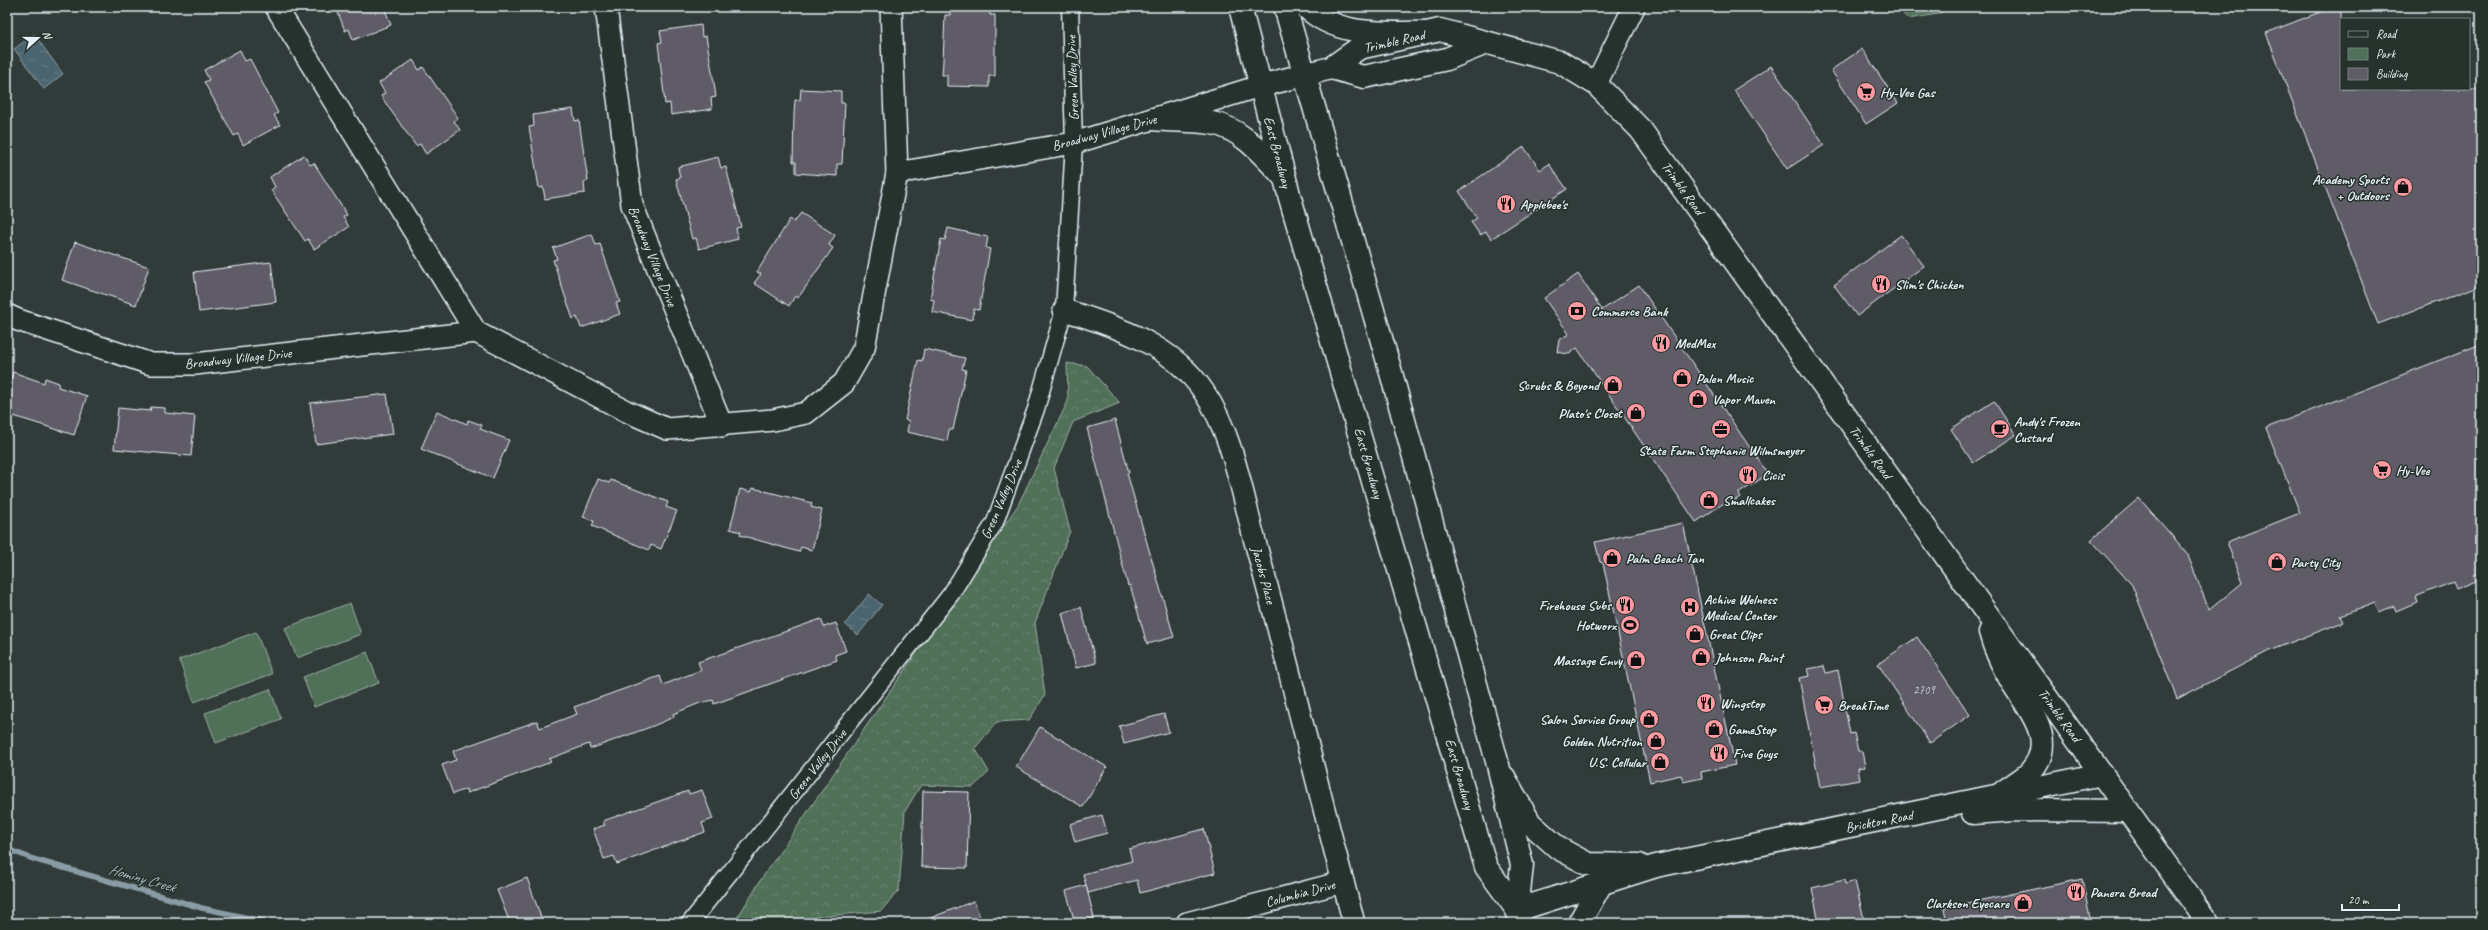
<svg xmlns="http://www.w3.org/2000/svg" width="2488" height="930" font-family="Caveat,sans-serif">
  <defs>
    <pattern id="forest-crowns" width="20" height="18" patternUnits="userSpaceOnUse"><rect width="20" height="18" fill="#517059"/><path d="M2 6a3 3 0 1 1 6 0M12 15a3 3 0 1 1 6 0" fill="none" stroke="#6a8572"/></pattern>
    <pattern id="water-ripples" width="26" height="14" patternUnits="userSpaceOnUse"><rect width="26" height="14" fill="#4b6570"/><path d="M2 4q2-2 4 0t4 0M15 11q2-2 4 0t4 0" fill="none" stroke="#657c85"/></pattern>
  </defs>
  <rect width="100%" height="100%" fill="#313b39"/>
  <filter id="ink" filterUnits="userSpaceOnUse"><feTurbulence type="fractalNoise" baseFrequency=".025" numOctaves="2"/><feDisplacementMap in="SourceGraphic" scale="8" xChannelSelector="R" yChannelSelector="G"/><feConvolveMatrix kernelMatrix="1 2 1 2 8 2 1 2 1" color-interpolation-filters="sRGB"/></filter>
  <g filter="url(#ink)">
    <g fill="url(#forest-crowns)" stroke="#9cb0a8">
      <path d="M1897 7H1950L1938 14 1908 19Z"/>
      <path d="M1067 363 1087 366 1120 403 1073 422 1054 468 1070 531 1035 623 1045 695 1029 720 997 722 975 748 989 772 973 787 921 785 905 811 899 890 881 911 816 917 817 923H734L760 881 1018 505 1068 401Z"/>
    </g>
    <g fill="#517059" stroke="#9cb0a8">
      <path d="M350 603 361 634 297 658 285 628Z"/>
      <path d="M256 632 272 674 194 702 179 660Z"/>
      <path d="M367 652 379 683 314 707 303 677Z"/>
      <path d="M270 689 281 719 216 743 205 713Z"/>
    </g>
    <g fill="url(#water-ripples)" stroke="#8a9da6">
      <path d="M34 34 63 74 44 89 14 49Z"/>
      <path d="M869 594 882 605 858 635 845 624Z"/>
    </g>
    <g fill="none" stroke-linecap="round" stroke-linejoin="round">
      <path stroke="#8a9da6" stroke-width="5.5" d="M7 849 33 859 202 908 273 923"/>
    </g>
    <g fill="#5f5c67" stroke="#e8f1f8">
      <path d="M336 7H384L391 25 353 40 349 29 345 31Z"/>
      <path d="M950 7H990V15H995V76H989V87L947 86V75H942L943 61 945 15H950Z"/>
      <path d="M2333 7H2341V89H2481V285L2378 324 2266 33Z"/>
      <path d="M701 25 702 37 706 36 714 83 716 97 711 98 712 109 671 115 670 103 665 104 658 43 662 42 660 31Z"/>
      <path d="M1862 49 1898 103 1866 124 1831 70Z"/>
      <path d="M240 50 245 61 250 59 278 113 274 115 280 125 243 145 238 134 234 136 204 82 209 80 204 70Z"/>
      <path d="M413 60 419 70 423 67 450 106 458 118 454 121 460 130 426 154 420 144 416 146 389 108 381 96 385 93 379 83Z"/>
      <path d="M1771 66 1824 145 1787 169 1734 90Z"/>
      <path d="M801 89 841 91V103H845L842 164H837V176L796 173V162H793L794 114 795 100H800Z"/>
      <path d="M573 109 575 121 579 120 588 181 584 182 585 193 545 199 543 187 539 188 529 127 534 126 533 115Z"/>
      <path d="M1524 147 1540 170 1549 164 1567 189 1491 239 1486 232 1480 235 1471 222 1477 218 1459 191Z"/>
      <path d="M304 155 310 165 314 163 347 215 343 217 349 227 314 249 308 239 305 241 271 190 275 187 270 177Z"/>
      <path d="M718 157 721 168 726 167 741 227 736 228 738 239 699 249 696 238 692 239 676 179 680 178 678 167Z"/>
      <path d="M801 213 835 235 829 245 833 248 798 298 795 296 789 306 754 283 761 274 757 272 790 219 794 222Z"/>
      <path d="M948 228 988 237 986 248 990 249 979 310 974 309 972 320 932 312 934 300 930 299 941 239 945 240Z"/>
      <path d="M592 234 596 245 600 244 620 302 616 303 620 314 581 328 577 317 573 319 568 305 553 260 557 259 553 248Z"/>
      <path d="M1901 235 1924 266 1857 316 1834 285Z"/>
      <path d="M75 242 149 267 136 305 62 280Z"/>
      <path d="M271 262 276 302 199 312 194 272Z"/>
      <path d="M1578 274 1602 310 1639 285 1768 474 1738 494 1740 497 1726 506 1724 503 1696 522 1577 348 1569 354 1557 352 1559 340 1569 334 1544 298Z"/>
      <path d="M2481 344V572L2474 575 2476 581 2456 589 2453 582 2415 597 2417 602 2396 611 2394 606 2379 612 2375 603 2340 616 2343 622 2269 651 2177 699 2132 585 2091 540 2139 498 2187 553 2209 610 2242 583 2227 542 2300 513 2266 428Z"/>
      <path d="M924 349 965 358 962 369 966 370 953 430H949L947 441 907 432 909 421 905 420 918 360 922 361Z"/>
      <path d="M13 372 44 383 45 378 59 383 58 387 87 396 74 435 7 414V390Z"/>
      <path d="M387 394 393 434 316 444 310 403Z"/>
      <path d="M1994 401 2016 435 1973 463 1951 429Z"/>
      <path d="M151 407 165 408V413L195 416 191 456 114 449 118 408 150 411Z"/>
      <path d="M437 411 467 424 468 420 482 425 480 429 509 440 493 478 421 449Z"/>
      <path d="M1115 420 1129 473H1127L1174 637 1147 644 1130 585 1128 586 1087 428Z"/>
      <path d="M598 479 609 483 611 480 668 502 666 507 677 511 661 549 651 545 649 550 592 526 594 521 583 517Z"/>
      <path d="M753 488 812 503 811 507 822 510 812 550 801 547 799 552 740 535 741 532 730 529 740 489 751 492Z"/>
      <path d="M1683 523 1735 765 1701 772 1702 778 1683 782 1681 775 1650 782 1603 563 1600 562 1595 542Z"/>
      <path d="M1081 607 1096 663 1076 668 1062 613Z"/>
      <path d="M821 619 824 627 836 623 846 651 835 655 837 660 714 704 713 700 700 703 673 714 674 717 653 726 590 749 589 744 549 759 551 762 467 793 466 789 453 794 442 765 456 760 453 751 537 721 540 728 577 714 574 707 660 676 663 685 701 670 698 662Z"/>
      <path d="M1917 637 1970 715 1930 743 1878 664Z"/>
      <path d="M1824 666 1826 673 1838 670 1850 734 1854 733 1858 751H1862L1865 767 1858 768 1860 780 1820 787 1799 678 1810 676 1808 669Z"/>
      <path d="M1164 714 1169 732 1124 744 1119 726Z"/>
      <path d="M1040 727 1107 767 1083 807 1016 767Z"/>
      <path d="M702 790 713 819 702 823 705 832 617 864 614 856 604 859 593 829 605 825 603 821 688 791 689 794Z"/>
      <path d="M923 791 969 792 967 868 921 867Z"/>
      <path d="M1102 815 1107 833 1075 842 1070 824Z"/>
      <path d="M1204 829 1215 873 1140 893 1137 880 1088 893 1083 874 1132 861 1129 849Z"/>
      <path d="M527 878 543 923H510L497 890Z"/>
      <path d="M2082 879 2091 923H1947L1944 908Z"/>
      <path d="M1844 880 1845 884 1855 881 1865 923H1819L1812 888Z"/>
      <path d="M1086 885 1094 918 1075 923 1066 891Z"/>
      <path d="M974 901 982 923H920V922Z"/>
    </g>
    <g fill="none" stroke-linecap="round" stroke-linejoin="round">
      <defs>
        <path id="pedestrian" d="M690 923 951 594 995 522 1036 409 1064 310 1074 143 1070 7"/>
        <g id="minor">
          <path d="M276 7 476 332 626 411 667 429 773 420 806 413 844 383 864 348 897 173 891 7"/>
          <path d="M606 7 632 205 722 426"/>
          <path d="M1596 84 1634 7"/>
          <path d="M897 173 1074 143 1260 86"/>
          <path d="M1064 310C1116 326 1173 345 1204 392 1234 436 1243 499 1257 549 1291 673 1320 799 1354 923"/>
          <path d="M7 315 18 320 151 364H195L476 332"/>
          <path d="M1187 923 1343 882"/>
        </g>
        <g id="tertiary">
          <path d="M1331 68 1364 77 1447 59 1486 43"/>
          <path d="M1260 86 1331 68 1359 48 1440 30 1560 62 1596 84 1641 130 2208 923"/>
          <path d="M1990 632C1994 647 2001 663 2009 677 2025 706 2062 741 2028 774 2021 780 2011 786 2003 792"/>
          <path d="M1504 777 1530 823 1558 848 1588 864 1639 865"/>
          <path d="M1973 813 2014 810 2128 811"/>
          <path d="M1517 910 1656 866 2102 774"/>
        </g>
        <g id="primary">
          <path d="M1240 7 1290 198 1486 867 1517 910 1521 923"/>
          <path d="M1285 7 1390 369 1498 765 1522 865 1517 910"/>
          <path d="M1306 7C1339 38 1384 32 1425 33"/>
          <path d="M1153 119C1172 121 1192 120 1212 123 1241 128 1263 155 1283 176"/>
          <path d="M1579 923 1601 884"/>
        </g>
      </defs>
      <use href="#pedestrian" stroke="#e8f1f8" stroke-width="19"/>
      <use href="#minor" stroke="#e8f1f8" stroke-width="24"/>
      <use href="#tertiary" stroke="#e8f1f8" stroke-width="25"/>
      <use href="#primary" stroke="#e8f1f8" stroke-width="25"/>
      <use href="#pedestrian" stroke="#26332d" stroke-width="16"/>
      <use href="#minor" stroke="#26332d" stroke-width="21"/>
      <use href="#tertiary" stroke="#26332d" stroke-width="22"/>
      <use href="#primary" stroke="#26332d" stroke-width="22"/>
    </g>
  </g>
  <defs>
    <symbol id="supermarket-disc" viewBox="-11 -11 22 22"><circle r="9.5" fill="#ff9aa2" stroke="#26332d"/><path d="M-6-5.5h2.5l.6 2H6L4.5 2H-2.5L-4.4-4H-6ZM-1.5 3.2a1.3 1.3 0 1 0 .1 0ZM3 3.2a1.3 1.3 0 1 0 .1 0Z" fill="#111"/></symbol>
    <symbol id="shop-disc" viewBox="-11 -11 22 22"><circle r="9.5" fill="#ff9aa2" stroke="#26332d"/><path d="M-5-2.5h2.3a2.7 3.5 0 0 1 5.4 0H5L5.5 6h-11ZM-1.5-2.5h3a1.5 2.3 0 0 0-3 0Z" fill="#111"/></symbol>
    <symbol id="restaurant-disc" viewBox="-11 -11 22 22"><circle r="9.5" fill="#ff9aa2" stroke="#26332d"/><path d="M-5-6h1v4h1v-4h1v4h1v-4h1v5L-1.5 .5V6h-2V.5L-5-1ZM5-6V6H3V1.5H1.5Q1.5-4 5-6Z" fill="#111"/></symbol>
    <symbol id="bank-disc" viewBox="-11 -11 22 22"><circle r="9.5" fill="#ff9aa2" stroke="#26332d"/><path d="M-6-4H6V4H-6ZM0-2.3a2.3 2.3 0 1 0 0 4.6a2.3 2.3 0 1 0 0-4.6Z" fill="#111"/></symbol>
    <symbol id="office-disc" viewBox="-11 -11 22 22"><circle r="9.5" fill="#ff9aa2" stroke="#26332d"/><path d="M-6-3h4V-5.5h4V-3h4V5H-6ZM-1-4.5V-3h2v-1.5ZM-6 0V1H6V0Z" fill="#111"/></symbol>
    <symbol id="cafe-disc" viewBox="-11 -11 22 22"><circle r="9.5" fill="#ff9aa2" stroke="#26332d"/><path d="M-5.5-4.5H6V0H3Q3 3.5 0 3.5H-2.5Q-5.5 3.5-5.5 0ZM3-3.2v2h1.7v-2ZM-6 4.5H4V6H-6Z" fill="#111"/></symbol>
    <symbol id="hospital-disc" viewBox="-11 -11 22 22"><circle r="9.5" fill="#ff9aa2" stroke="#26332d"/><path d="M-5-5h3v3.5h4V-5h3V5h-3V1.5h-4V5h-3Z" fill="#111"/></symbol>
    <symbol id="stadium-disc" viewBox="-11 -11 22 22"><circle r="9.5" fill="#ff9aa2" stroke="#26332d"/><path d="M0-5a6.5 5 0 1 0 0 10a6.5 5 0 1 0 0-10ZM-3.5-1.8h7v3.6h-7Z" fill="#111"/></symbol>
  </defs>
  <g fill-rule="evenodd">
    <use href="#supermarket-disc" x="1855" y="81" width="22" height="22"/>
    <use href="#shop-disc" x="2392" y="176" width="22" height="22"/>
    <use href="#restaurant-disc" x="1495" y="193" width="22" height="22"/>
    <use href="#restaurant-disc" x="1870" y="273" width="22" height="22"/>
    <use href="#bank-disc" x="1566" y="300" width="22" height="22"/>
    <use href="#restaurant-disc" x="1650" y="332" width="22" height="22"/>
    <use href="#shop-disc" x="1671" y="367" width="22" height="22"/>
    <use href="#shop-disc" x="1602" y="374" width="22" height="22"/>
    <use href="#shop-disc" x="1687" y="388" width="22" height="22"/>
    <use href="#shop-disc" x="1625" y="402" width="22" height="22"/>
    <use href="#office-disc" x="1710" y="418" width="22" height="22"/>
    <use href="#cafe-disc" x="1989" y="418" width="22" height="22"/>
    <use href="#supermarket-disc" x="2371" y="459" width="22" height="22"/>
    <use href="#restaurant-disc" x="1737" y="464" width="22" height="22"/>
    <use href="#shop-disc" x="1698" y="489" width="22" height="22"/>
    <use href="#shop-disc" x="1601" y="547" width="22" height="22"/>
    <use href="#shop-disc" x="2266" y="551" width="22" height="22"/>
    <use href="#restaurant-disc" x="1614" y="594" width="22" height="22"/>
    <use href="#hospital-disc" x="1679" y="596" width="22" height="22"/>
    <use href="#stadium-disc" x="1619" y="614" width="22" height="22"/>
    <use href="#shop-disc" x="1684" y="623" width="22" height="22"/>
    <use href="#shop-disc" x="1690" y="646" width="22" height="22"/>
    <use href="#shop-disc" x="1625" y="649" width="22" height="22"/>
    <use href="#restaurant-disc" x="1695" y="692" width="22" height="22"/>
    <use href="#supermarket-disc" x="1813" y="694" width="22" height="22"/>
    <use href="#shop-disc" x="1638" y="708" width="22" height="22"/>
    <use href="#shop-disc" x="1703" y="718" width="22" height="22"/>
    <use href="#shop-disc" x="1645" y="730" width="22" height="22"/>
    <use href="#restaurant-disc" x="1708" y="742" width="22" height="22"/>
    <use href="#shop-disc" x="1649" y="751" width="22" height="22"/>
    <use href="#restaurant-disc" x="2065" y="881" width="22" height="22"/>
    <use href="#shop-disc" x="2012" y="892" width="22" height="22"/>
  </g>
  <g text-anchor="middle" stroke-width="3" stroke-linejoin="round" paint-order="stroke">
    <g font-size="12" fill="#c6ccd4">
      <text x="1924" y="694">2709</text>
    </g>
    <g font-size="14" fill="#e8f1f8" stroke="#26332d">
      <text transform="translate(1394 41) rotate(-13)" y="5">Trimble Road</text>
      <text transform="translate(1072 78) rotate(-92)" y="5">Green Valley Drive</text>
      <text transform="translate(1104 132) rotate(-15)" y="5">Broadway Village Drive</text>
      <text transform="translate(1278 152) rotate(75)" y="5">East Broadway</text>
      <text transform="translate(1683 188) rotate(54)" y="5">Trimble Road</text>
      <text transform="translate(653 256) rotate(68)" y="5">Broadway Village Drive</text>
      <text transform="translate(238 358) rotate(-6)" y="5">Broadway Village Drive</text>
      <text transform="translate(1871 452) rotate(54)" y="5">Trimble Road</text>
      <text transform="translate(1369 463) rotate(74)" y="5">East Broadway</text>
      <text transform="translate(1001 499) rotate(-67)" y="5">Green Valley Drive</text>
      <text transform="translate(1264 575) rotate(75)" y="5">Jacobs Place</text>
      <text transform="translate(2060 715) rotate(54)" y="5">Trimble Road</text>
      <text transform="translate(817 764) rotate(-52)" y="5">Green Valley Drive</text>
      <text transform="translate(1460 774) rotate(74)" y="5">East Broadway</text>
      <text transform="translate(1879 821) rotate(-11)" y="5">Brickton Road</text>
      <text transform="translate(1300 893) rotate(-15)" y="5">Columbia Drive</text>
    </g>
    <g font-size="14" font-weight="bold" fill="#e8f1f8" stroke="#26332d" text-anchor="start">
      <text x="1880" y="97">Hy-Vee Gas</text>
      <text x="2389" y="184" text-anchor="end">Academy Sports<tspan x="2389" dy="16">+ Outdoors</tspan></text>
      <text x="1520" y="209">Applebee's</text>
      <text x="1895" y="289">Slim's Chicken</text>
      <text x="1591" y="316">Commerce Bank</text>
      <text x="1675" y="348">MedMex</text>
      <text x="1696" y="383">Palen Music</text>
      <text x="1599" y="390" text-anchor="end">Scrubs &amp; Beyond</text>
      <text x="1712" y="404">Vapor Maven</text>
      <text x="1622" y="418" text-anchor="end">Plato's Closet</text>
      <text x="2014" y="426">Andy's Frozen<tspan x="2014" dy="16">Custard</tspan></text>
      <text x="1721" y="455" text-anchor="middle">State Farm Stephanie Wilmsmeyer</text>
      <text x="2396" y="475">Hy-Vee</text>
      <text x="1762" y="480">Cicis</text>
      <text x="1723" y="505">Smallcakes</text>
      <text x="1626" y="563">Palm Beach Tan</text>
      <text x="2291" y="567">Party City</text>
      <text x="1704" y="604">Achive Welness<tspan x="1704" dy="16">Medical Center</tspan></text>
      <text x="1611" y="610" text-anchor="end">Firehouse Subs</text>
      <text x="1616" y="630" text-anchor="end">Hotworx</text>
      <text x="1709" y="639">Great Clips</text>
      <text x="1715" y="662">Johnson Paint</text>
      <text x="1622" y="665" text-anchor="end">Massage Envy</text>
      <text x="1720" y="708">Wingstop</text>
      <text x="1838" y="710">BreakTime</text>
      <text x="1635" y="724" text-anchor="end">Salon Service Group</text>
      <text x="1728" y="734">GameStop</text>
      <text x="1642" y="746" text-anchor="end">Golden Nutrition</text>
      <text x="1733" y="758">Five Guys</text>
      <text x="1646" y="767" text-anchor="end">U.S. Cellular</text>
      <text x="2090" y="897">Panera Bread</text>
      <text x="2009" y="908" text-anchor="end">Clarkson Eyecare</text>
    </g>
    <g font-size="15" font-style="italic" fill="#a9b9c2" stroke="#26332d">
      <text transform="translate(142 878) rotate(16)" y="5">Hominy Creek</text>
    </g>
  </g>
  <rect width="2488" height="930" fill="none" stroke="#26332d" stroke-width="24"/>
  <rect x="12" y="12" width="2464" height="906" fill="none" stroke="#e8f1f8" stroke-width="1.5" filter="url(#ink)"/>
  <rect x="2340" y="18" width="130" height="72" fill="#26332d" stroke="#747f7e"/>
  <rect x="2348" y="31" width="20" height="6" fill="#26332d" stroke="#747f7e"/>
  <text x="2376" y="38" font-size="12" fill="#e8f1f8">Road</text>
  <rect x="2348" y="48" width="20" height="12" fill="#517059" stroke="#747f7e"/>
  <text x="2376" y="58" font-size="12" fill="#e8f1f8">Park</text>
  <rect x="2348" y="68" width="20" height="12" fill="#5f5c67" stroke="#747f7e"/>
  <text x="2376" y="78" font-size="12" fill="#e8f1f8">Building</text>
  <g transform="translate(38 38) rotate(69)" stroke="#26332d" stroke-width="3" paint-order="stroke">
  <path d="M0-3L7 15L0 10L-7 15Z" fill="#e8f1f8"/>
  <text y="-6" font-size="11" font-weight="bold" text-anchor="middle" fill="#e8f1f8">N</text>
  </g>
  <path d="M2342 904v6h57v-6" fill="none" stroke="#e8f1f8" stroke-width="2"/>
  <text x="2348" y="904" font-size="12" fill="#e8f1f8" stroke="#26332d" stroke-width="3" paint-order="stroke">20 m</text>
</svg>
